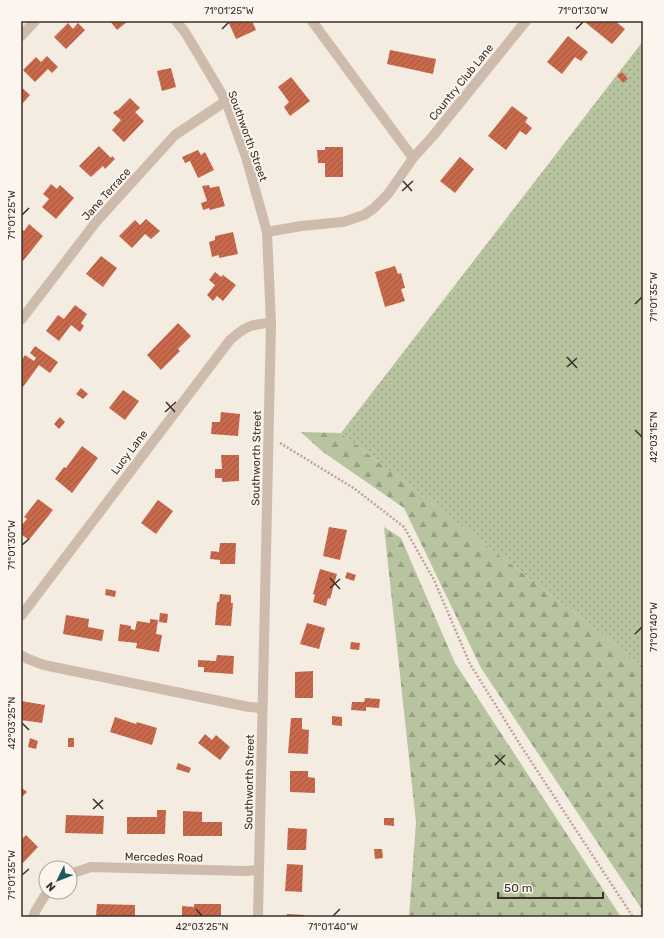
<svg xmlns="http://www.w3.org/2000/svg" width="664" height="938" font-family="Rubik,sans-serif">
  <defs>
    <pattern id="forest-firs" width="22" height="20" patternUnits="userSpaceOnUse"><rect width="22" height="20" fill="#b8c4a0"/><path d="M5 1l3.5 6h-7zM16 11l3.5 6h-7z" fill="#97a083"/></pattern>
    <pattern id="park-dots" width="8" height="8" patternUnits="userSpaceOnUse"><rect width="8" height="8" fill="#b8c4a0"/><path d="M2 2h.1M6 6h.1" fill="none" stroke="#97a083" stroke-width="1.8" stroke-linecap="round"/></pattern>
    <pattern id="building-hatch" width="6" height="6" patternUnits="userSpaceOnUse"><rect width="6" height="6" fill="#c8694b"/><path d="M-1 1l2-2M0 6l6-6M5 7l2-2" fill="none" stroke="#a4573f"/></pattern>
  </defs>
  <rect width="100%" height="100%" fill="#f4ebe1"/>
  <g fill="url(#forest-firs)">
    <path d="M301 432 341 433 643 666V911L481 668 404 508 323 452Z"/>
    <path d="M384 527 401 538 455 663 621 917H409L416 822Z"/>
  </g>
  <path fill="url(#park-dots)" d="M643 41V666L341 433Z"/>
  <g fill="url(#building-hatch)">
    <path d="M110 21H128L117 30Z"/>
    <path d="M228 21H252L256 30 236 39Z"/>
    <path d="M588 21H615L625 29 612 44 586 23Z"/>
    <path d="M68 23 73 29 78 23 85 30 66 49 54 37Z"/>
    <path d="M568 36 588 52 581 61 575 57 562 74 547 62Z"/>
    <path d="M390 50 436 59 433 74 387 64Z"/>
    <path d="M47 56 58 67 52 73 48 69 35 82 23 70 36 57 41 62Z"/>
    <path d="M171 68 176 87 162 91 157 71Z"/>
    <path d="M622 72 628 79 623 83 617 76Z"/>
    <path d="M291 77 310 101 290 116 284 107 289 102 278 87Z"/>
    <path d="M21 87 30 95 22 104 21 103Z"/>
    <path d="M130 98 140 108 135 112 144 121 124 142 112 130 121 120 113 113 116 110 117 111Z"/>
    <path d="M512 106 528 118 525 122 532 128 526 135 520 131 506 150 488 136Z"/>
    <path d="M99 146 111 158 112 156 115 159 105 169 103 166 91 177 79 166Z"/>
    <path d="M325 147H343V177H325V163H318L317 150H325Z"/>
    <path d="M198 150 201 155 205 152 214 170 198 178 190 161 185 163 182 157Z"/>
    <path d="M460 157 474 169 455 193 440 181Z"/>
    <path d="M51 184 57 189 60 185 74 198 56 219 42 207 49 199 43 194Z"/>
    <path d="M209 185 210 188 219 186 225 206 210 210 209 208 203 210 201 203 207 201 202 186Z"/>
    <path d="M146 219 160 231 151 239 145 234 132 248 119 236 135 220 140 225Z"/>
    <path d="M29 224 43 236 23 261 21 259V229L24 231Z"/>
    <path d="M233 232 238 254 219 258V255L212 257 209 242 215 240V236Z"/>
    <path d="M101 256 117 268 103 287 86 274Z"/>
    <path d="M395 266 398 274 401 273 405 288 401 289 405 301 385 307 375 272Z"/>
    <path d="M215 272 221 277 223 275 236 285 223 301 217 296 213 301 207 295 215 285 209 280Z"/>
    <path d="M75 305 87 314 81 323 84 326 80 332 71 325 59 341 46 331 58 315 64 319Z"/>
    <path d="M178 323 191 336 178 349 180 351 161 370 147 355Z"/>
    <path d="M35 346 58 362 50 373 39 365 23 387 21 385V361L25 355 34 361 36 358 30 353Z"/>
    <path d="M81 388 88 394 83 399 76 394Z"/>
    <path d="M123 390 139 401 125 420 109 408Z"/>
    <path d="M221 412 240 414 238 436 211 434 212 422H220Z"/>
    <path d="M60 417 65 422 59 429 54 424Z"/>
    <path d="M82 446 98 458 72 493 55 479 64 467 66 468Z"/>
    <path d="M221 455H239V481L222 482V478H215V469H222Z"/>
    <path d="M38 499 53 510 29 540 21 534V526L27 519 24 517Z"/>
    <path d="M158 500 173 511 156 534 141 523Z"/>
    <path d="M329 527 347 530 340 560 323 556Z"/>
    <path d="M220 543H236L235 564H220V560L210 559 211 551 219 552Z"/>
    <path d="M320 569 337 574 330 599 328 598 326 606 313 602 315 595 313 594Z"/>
    <path d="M347 572 356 575 354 581 345 578Z"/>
    <path d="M106 589 116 591 115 597 105 595Z"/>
    <path d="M220 594 231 595V603H233L231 626 215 625 217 602H219Z"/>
    <path d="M160 613 168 614 167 623 159 622Z"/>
    <path d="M66 615 89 619 88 627 104 630 102 641 63 634Z"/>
    <path d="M150 619 158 620 156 634 162 635 159 652 136 648 137 643 118 641 120 624 131 626V629L135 630 137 621 150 623Z"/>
    <path d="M307 623 325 628 319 649 300 644Z"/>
    <path d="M351 642 360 643 359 650 350 649Z"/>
    <path d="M217 655 234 656 233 674 204 672V667H198V660L216 661Z"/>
    <path d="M313 671V698H295V672Z"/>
    <path d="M365 698 380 699 379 708 366 707V711L351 710 352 702H364Z"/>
    <path d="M21 701 45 705 42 723 21 720Z"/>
    <path d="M332 716 342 717V726L332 725Z"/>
    <path d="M115 717 136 724 137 722 157 728 152 745 110 732Z"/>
    <path d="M291 718H302V729L309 730 308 754 288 753Z"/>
    <path d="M205 734 212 740 216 735 230 747 220 760 198 743Z"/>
    <path d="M30 738 38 741 36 749 28 747Z"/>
    <rect x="68" y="738" width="6" height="9"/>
    <path d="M178 763 191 768 189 773 176 769Z"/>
    <path d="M290 771H308V777L315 778V793L290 792Z"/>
    <path d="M22 788 27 792 21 798V789Z"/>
    <path d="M157 810H166L165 834H127V817H157Z"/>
    <path d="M183 811 202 812V822H222V836H183Z"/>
    <path d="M66 815 104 816 103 834 65 833Z"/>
    <path d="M384 818H394V826L384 825Z"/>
    <path d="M288 828 307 829 306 850H287Z"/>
    <path d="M26 835 38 847 21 865V840Z"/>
    <path d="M374 849H382L383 858 375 859Z"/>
    <path d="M287 864 303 865 302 892 285 891Z"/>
    <path d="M97 904 135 905V917H96Z"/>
    <path d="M194 904H221V917H182V906L194 907Z"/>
    <path d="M287 914 305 915V917H286Z"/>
  </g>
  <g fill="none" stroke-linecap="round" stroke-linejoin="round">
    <g stroke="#b9a596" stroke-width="2.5" stroke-dasharray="2 2" stroke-linecap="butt">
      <path d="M280 443 355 489 404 527 434 580 470 664 521 746 633 917"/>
      <path d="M641 917 643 907"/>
    </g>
    <g stroke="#cdbbac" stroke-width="10">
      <path d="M176 21 185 32 226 101 246 157 267 232 271 323 258 917"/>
      <path d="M312 21 413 158"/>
      <path d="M21 36 35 21"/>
      <path d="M267 232 301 226 343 222 364 215 373 209 388 194 413 158 433 136 526 21"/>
      <path d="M21 320 96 222 175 135 226 101"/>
      <path d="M21 616 230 340C245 327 250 324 271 323"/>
      <path d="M21 655 28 659 44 665 249 707 262 708"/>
      <path d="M70 874 91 867 244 871 259 870"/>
      <path d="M33 917 36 910 47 892"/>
    </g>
  </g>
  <path fill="none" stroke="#3b302b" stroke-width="1.5" d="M222 29 229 22M576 29 583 22M403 181 412 191M402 191 413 181M22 215 29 208M635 304 642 297M567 357 577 368M567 367 577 358M166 402 175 412M165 412 176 402M635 430 642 437M22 545 29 539M330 578 340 589M330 588 340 579M635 634 642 627M22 723 29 730M495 755 505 765M495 765 505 755M93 799 103 809M93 809 103 800M22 875 29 869M196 909 202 916M333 916 340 909"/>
  <g text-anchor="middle" stroke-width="4" stroke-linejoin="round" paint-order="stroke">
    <g font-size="11" fill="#3b302b" stroke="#fbf5ee">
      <text transform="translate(461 82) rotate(-51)" y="4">Country Club Lane</text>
      <text transform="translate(248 136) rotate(70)" y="4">Southworth Street</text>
      <text transform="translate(106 194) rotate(-48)" y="4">Jane Terrace</text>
      <text transform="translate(129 452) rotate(-53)" y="4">Lucy Lane</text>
      <text transform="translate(256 458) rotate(-89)" y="4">Southworth Street</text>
      <text transform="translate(249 782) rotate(-89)" y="4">Southworth Street</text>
      <text transform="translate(164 857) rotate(1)" y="4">Mercedes Road</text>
    </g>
  </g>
  <rect width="664" height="938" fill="none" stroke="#fbf5ee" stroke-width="44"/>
  <g transform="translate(58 880) rotate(227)"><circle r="19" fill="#fbf5ee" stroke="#aea6a0"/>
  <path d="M0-3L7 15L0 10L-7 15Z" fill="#1f5a5e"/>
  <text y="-6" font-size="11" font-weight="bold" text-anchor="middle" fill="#3b302b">N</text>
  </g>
  <path d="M498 892v6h105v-6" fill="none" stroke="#3b302b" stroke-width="2"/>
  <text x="504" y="892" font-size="12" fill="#3b302b" stroke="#fbf5ee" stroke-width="3" paint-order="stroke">50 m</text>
  <rect x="22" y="22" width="620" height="894" fill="none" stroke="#3b302b" stroke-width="1.5"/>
  <g font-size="10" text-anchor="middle" fill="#3b302b">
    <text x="229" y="14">71°01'25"W</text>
    <text x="583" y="14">71°01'30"W</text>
    <text transform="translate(11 215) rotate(-90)" y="4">71°01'25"W</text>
    <text transform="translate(653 297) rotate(-90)" y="4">71°01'35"W</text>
    <text transform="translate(653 437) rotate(-90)" y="4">42°03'15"N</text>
    <text transform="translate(11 545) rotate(-90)" y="4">71°01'30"W</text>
    <text transform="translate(653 627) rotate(-90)" y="4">71°01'40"W</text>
    <text transform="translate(11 723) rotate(-90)" y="4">42°03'25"N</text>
    <text transform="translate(11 875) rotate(-90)" y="4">71°01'35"W</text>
    <text x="202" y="930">42°03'25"N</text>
    <text x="333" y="930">71°01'40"W</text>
  </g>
</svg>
